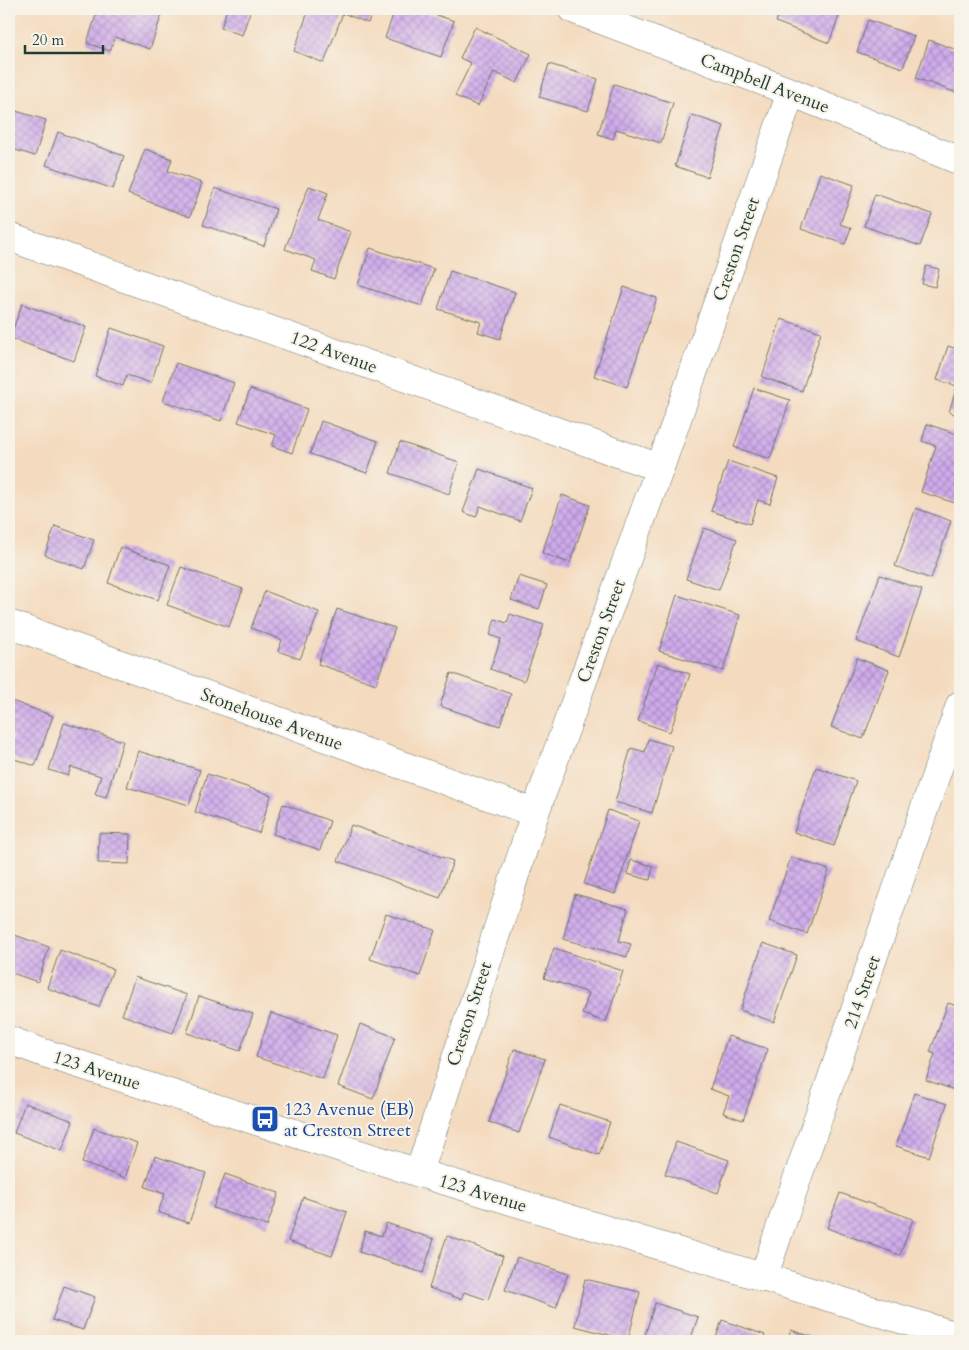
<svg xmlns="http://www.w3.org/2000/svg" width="969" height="1350" font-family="Cardo,serif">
  <defs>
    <pattern id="building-cross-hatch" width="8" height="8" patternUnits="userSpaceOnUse" patternTransform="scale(1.25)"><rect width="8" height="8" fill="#d0abec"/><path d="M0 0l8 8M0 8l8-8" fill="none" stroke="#a88cc0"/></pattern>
  </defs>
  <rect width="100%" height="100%" fill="#f7f3e8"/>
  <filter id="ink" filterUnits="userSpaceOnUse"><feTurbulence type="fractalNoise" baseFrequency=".02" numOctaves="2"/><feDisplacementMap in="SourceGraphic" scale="10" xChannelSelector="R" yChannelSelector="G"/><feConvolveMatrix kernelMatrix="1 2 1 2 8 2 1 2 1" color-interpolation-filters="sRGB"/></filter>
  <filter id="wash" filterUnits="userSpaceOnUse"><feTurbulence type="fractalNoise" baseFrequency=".0096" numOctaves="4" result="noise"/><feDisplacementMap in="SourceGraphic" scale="20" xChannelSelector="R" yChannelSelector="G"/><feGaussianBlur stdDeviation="1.12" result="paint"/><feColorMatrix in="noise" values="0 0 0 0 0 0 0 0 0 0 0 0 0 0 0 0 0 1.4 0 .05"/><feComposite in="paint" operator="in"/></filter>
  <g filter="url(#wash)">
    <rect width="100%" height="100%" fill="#f4dbbf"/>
    <g id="blocks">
      <g fill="url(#building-cross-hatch)">
        <path d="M98 9H147L162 14 150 49 115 37 110 51 87 43Z"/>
        <path d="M227 9H251L242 35 221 28Z"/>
        <path d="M309 9H374L368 23 343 13 324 63 294 51Z"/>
        <path d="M395 9H419L454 21 441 57 385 38Z"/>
        <path d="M781 9H837L841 11 829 43 776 22Z"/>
        <path d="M868 20 914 36 903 68 857 52Z"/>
        <path d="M475 27 531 54 517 83 494 72 478 106 455 96 471 63 460 58Z"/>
        <path d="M929 40 960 51V94L916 78Z"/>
        <path d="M549 64 598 79 588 111 539 97Z"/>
        <path d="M614 84 673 103 661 143 616 129 613 139 598 134Z"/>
        <path d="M9 109 46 120 35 156 9 148Z"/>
        <path d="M692 115 724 126 707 177 675 166Z"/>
        <path d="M58 132 124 156 113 189 46 165Z"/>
        <path d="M145 149 172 159 168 171 202 183 190 217 128 194Z"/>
        <path d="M820 173 854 185 840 224 851 228 845 244 801 229Z"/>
        <path d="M309 186 328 193 318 220 351 232 334 279 312 271 316 260 285 249Z"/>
        <path d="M215 188 276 209 264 246 203 225Z"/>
        <path d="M875 194 932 214 920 246 864 226Z"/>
        <path d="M370 248 434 269 422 306 358 285Z"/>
        <path d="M926 266 939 269 935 287 922 284Z"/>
        <path d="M450 271 515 292 500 339 478 332 481 322 438 309Z"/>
        <path d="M624 287 657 298 627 387 594 376Z"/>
        <path d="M22 304 86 327 74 361 10 338Z"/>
        <path d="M781 319 821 332 802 391 762 377Z"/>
        <path d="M111 328 163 346 151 383 127 375 123 386 95 376Z"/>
        <path d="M948 346 960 350V416L949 412 957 386 937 380Z"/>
        <path d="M176 363 234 383 221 421 163 401Z"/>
        <path d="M754 388 790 400 770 459 734 447Z"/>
        <path d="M250 389 307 409 292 453 272 446 276 435 238 422Z"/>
        <path d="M321 421 378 441 367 473 310 454Z"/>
        <path d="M927 424 960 435V497L958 504 921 492 936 446 922 441Z"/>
        <path d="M400 442 459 462 449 494 390 473Z"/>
        <path d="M728 461 778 478 770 504 758 500 750 524 711 511Z"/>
        <path d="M479 469 532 488 520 521 480 506 476 517 463 512Z"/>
        <path d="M562 495 590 505 570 563 542 553Z"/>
        <path d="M916 508 951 521 931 579 895 566Z"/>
        <path d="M55 526 94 540 84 569 45 555Z"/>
        <path d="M704 528 737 539 719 590 686 579Z"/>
        <path d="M120 547 170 565 158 600 108 583Z"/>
        <path d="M181 567 243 589 229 627 167 605Z"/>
        <path d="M880 575 922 590 899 657 856 641Z"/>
        <path d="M519 576 547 585 539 609 511 600Z"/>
        <path d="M265 591 319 612 300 659 278 651 282 640 251 628Z"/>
        <path d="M677 595 740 615 723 671 659 651Z"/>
        <path d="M337 609 395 628 376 684 318 664Z"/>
        <path d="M510 614 544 625 524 681 490 669 501 639 490 635 495 619 507 623Z"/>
        <path d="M857 658 889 670 863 739 831 727Z"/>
        <path d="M658 663 690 674 670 732 638 721Z"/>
        <path d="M451 673 511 694 500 726 440 706Z"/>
        <path d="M9 700 53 716 35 766 9 757V747L13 736 9 735Z"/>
        <path d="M64 723 123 741 106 797 95 794 101 776 71 767 68 776 49 770Z"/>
        <path d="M648 739 672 746 652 813 615 802 631 748 645 752Z"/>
        <path d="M138 751 200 770 189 805 127 787Z"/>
        <path d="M816 767 856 781 834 846 794 832Z"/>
        <path d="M207 774 271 795 259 833 195 812Z"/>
        <path d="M283 804 330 821 320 850 273 834Z"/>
        <path d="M608 810 639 821 615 894 584 884Z"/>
        <path d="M351 825 453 861 440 898 338 861Z"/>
        <path d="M99 833 130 834 129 864 98 863Z"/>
        <path d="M791 857 829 870 807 934 769 921Z"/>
        <path d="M631 860 653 866 650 880 627 874Z"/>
        <path d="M575 894 628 909 619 941 631 944 627 957 563 939Z"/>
        <path d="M386 914 435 930 420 976 370 959Z"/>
        <path d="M9 933 49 947 38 982 9 972Z"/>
        <path d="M763 943 797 955 774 1022 740 1010Z"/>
        <path d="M554 948 623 971 606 1022 582 1014 589 993 544 978Z"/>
        <path d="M60 950 113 969 99 1007 47 988Z"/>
        <path d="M135 977 187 995 173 1033 122 1015Z"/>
        <path d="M199 996 253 1014 240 1051 187 1033Z"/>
        <path d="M948 1003 960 1007V1092L926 1080 935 1054 930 1052Z"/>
        <path d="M271 1013 337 1035 323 1079 256 1057Z"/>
        <path d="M360 1024 395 1037 373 1099 338 1086Z"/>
        <path d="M728 1036 768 1049 743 1120 723 1113 729 1096 710 1089Z"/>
        <path d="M514 1049 545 1059 519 1133 489 1122Z"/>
        <path d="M914 1093 947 1104 929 1157 896 1146Z"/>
        <path d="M25 1103 73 1121 62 1151 14 1133Z"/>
        <path d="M560 1105 610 1122 599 1155 549 1137Z"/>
        <path d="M94 1128 137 1143 125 1178 82 1163Z"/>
        <path d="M676 1142 729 1160 718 1193 665 1174Z"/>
        <path d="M155 1156 206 1173 189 1223 158 1212 165 1194 145 1187Z"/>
        <path d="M225 1174 279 1193 267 1226 213 1208Z"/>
        <path d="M840 1193 913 1219 900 1255 827 1228Z"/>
        <path d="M303 1197 347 1212 332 1256 288 1241Z"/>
        <path d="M386 1223 434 1239 423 1273 359 1252 365 1231 382 1236Z"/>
        <path d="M447 1236 503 1256 488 1300 464 1292 461 1299 429 1288Z"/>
        <path d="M517 1257 568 1274 556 1308 505 1290Z"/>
        <path d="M585 1279 640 1292 628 1340 575 1326Z"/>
        <path d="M64 1286 95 1297 83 1330 52 1320Z"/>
        <path d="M655 1303 698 1317 690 1341H643Z"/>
        <path d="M722 1320 765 1335 763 1341H715Z"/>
        <path d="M791 1330 824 1341H787Z"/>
      </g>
    </g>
  </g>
  <g filter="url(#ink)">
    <use href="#blocks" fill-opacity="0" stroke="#6a7465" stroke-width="1"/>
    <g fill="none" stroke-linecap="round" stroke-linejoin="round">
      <defs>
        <g id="minor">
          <path d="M572 9 791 92 958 160"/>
          <path d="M9 237 660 468"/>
          <path d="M9 624 535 813"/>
          <path d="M419 1173 535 813 660 468 791 92"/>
          <path d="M763 1278 960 705"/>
        </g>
        <path id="tertiary" d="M9 1040 44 1053 419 1173 960 1337"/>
      </defs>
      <use href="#minor" stroke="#6a7465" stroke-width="29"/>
      <use href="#tertiary" stroke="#6a7465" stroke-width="29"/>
      <use href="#minor" stroke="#fff" stroke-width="28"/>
      <use href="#tertiary" stroke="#fff" stroke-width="28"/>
    </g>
  </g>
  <defs>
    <symbol id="bus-square" viewBox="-11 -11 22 22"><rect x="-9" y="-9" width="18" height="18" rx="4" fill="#1a4fb4" stroke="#f7f3e8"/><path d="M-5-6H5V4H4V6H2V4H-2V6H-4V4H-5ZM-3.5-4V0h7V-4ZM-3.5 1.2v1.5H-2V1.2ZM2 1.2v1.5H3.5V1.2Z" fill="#fff"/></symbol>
  </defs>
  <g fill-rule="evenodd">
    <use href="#bus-square" x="249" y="1103" width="32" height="32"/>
  </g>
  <g text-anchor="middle" stroke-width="4" stroke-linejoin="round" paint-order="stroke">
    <g font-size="18" fill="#1f3d34" stroke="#f7f3e8">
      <text transform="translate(765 83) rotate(21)" y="6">Campbell Avenue</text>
      <text transform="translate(736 249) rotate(-71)" y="6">Creston Street</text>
      <text transform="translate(334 352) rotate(20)" y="6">122 Avenue</text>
      <text transform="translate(601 631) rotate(-70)" y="6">Creston Street</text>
      <text transform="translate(272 719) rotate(20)" y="6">Stonehouse Avenue</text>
      <text transform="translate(862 992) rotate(-71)" y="6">214 Street</text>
      <text transform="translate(469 1014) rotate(-72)" y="6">Creston Street</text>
      <text transform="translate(97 1070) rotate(18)" y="6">123 Avenue</text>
      <text transform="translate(483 1193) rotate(17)" y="6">123 Avenue</text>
    </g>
    <g font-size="18" fill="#164399" stroke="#f7f3e8" text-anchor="start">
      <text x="284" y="1115">123 Avenue (EB)<tspan x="284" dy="21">at Creston Street</tspan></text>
    </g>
  </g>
  <rect width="969" height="1350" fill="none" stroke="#f7f3e8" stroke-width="30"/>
  <path d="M25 45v8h78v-8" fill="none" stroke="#1f3d34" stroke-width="2.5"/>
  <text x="32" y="45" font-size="15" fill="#1f3d34" stroke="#f7f3e8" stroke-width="4" paint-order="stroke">20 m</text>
</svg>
